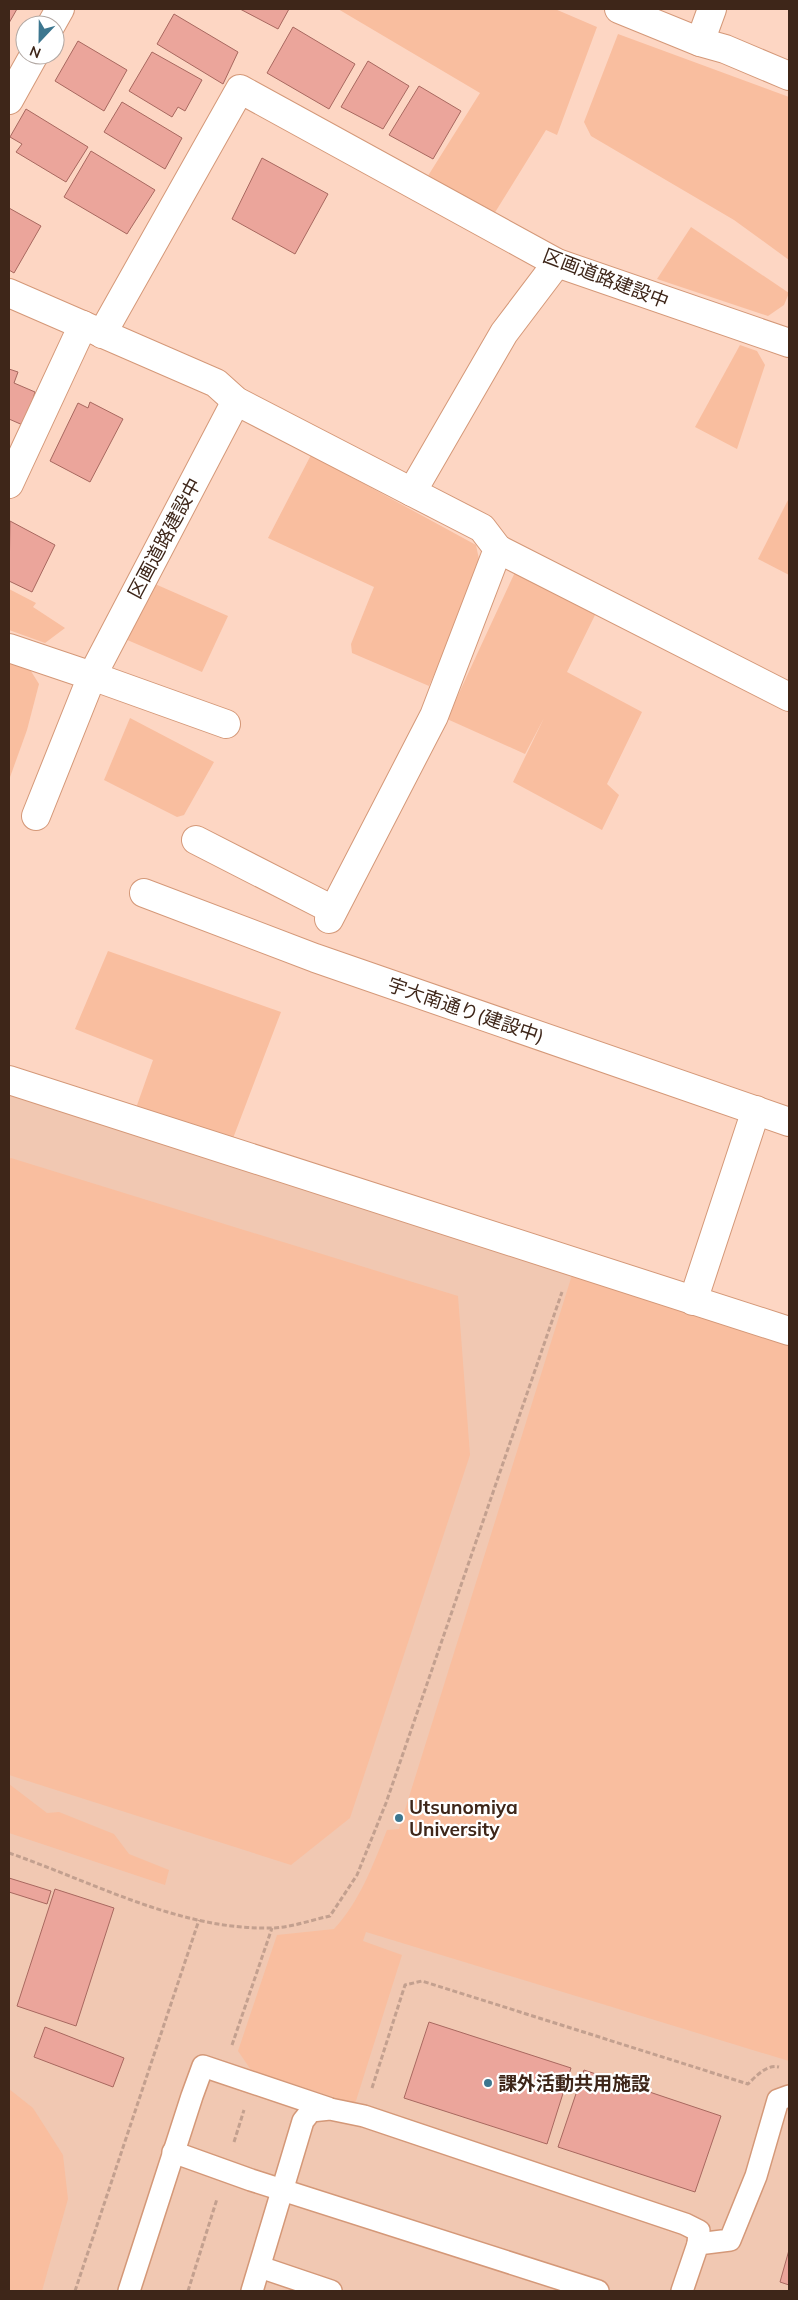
<svg xmlns="http://www.w3.org/2000/svg" width="798" height="2300" font-family="Mulish,'Noto Sans JP',sans-serif">
  <rect width="100%" height="100%" fill="#fdd6c3"/>
  <path fill="#f1c8b2" d="M9 1091 789 1345V2291H9Z"/>
  <g fill="#f9be9f">
    <path d="M338 9H555L597 27 557 135 546 130 494 214 426 179 480 93Z"/>
    <path d="M618 34 789 97V260L734 220 591 136 584 122Z"/>
    <path d="M691 227 789 293 784 305 768 316 657 279Z"/>
    <path d="M740 345 757 351 765 365 737 449 695 427Z"/>
    <path d="M311 455 476 545 481 569 429 686 352 653 351 644 374 587 268 538Z"/>
    <path d="M789 498V575L758 559Z"/>
    <path d="M516 570 597 611 567 672 642 712 607 784 619 795 602 830 513 782 544 718 525 754 447 719Z"/>
    <path d="M155 584 228 616 202 672 125 639Z"/>
    <path d="M9 589 36 603 33 607 65 628 45 643 9 630Z"/>
    <path d="M9 661 29 668 39 684 27 730 9 780Z"/>
    <path d="M130 718 214 762 184 815 177 817 104 780Z"/>
    <path d="M108 951 281 1012 232 1141 136 1108 153 1060 75 1029Z"/>
    <path d="M11 1158 458 1296 470 1455 350 1818 291 1865 9 1775V1159Z"/>
    <path d="M572 1275 789 1345V2061L366 1932 363 1941 402 1955 355 2104 251 2070 238 2051 277 1935 334 1929C360 1901 373 1865 387 1830L399 1829Z"/>
    <path d="M9 1784 47 1813 59 1812 114 1834 129 1854 169 1870 165 1885 9 1833Z"/>
    <path d="M9 2089 33 2108 63 2155 68 2199 42 2291H9Z"/>
  </g>
  <g fill="#eba59b" stroke="#a8685f">
    <path d="M9 9H17L9 23Z"/>
    <path d="M240 9H289L278 29Z"/>
    <path d="M174 14 238 52 223 84 157 44Z"/>
    <path d="M293 27 355 64 329 109 267 73Z"/>
    <path d="M78 41 127 70 104 111 55 81Z"/>
    <path d="M152 52 202 80 185 111 178 107 172 117 129 91Z"/>
    <path d="M368 61 409 86 383 129 341 107Z"/>
    <path d="M419 86 461 111 433 159 389 135Z"/>
    <path d="M122 102 182 138 165 169 104 132Z"/>
    <path d="M26 109 88 147 66 182 16 152 22 144 10 137Z"/>
    <path d="M91 151 155 190 127 234 64 197Z"/>
    <path d="M262 158 328 194 295 254 232 219Z"/>
    <path d="M9 208 41 226 14 273 9 270Z"/>
    <path d="M9 369 18 372 14 383 35 392 25 426 9 419Z"/>
    <path d="M90 402 123 419 90 482 50 461 78 403 88 408Z"/>
    <path d="M10 521 55 545 32 592 9 581Z"/>
    <path d="M9 1878 51 1891 47 1904 9 1892Z"/>
    <path d="M55 1889 114 1908 76 2026 17 2006Z"/>
    <path d="M429 2022 571 2068 547 2144 404 2098Z"/>
    <path d="M45 2027 124 2058 113 2087 34 2057Z"/>
    <path d="M584 2070 721 2116 695 2192 558 2147Z"/>
    <path d="M789 2250V2285L780 2282Z"/>
  </g>
  <g fill="none" stroke-linecap="round" stroke-linejoin="round">
    <defs>
      <g id="service">
        <path d="M173 2152 251 2180 598 2291"/>
        <path d="M260 2267 331 2291"/>
        <path d="M129 2291 192 2096 203 2066 328 2108"/>
        <path d="M252 2291 303 2121 311 2111 330 2109 364 2116 685 2224 699 2231 698 2244"/>
        <path d="M682 2291 698 2244 730 2240 756 2176 778 2100 789 2096"/>
      </g>
      <g id="minor">
        <path d="M619 9 700 42 712 9"/>
        <path d="M51 25 60 9"/>
        <path d="M700 42 725 49 789 76"/>
        <path d="M9 100 34 55"/>
        <path d="M9 293 216 383 236 401 412 492"/>
        <path d="M102 334 240 89 557 263 789 343"/>
        <path d="M9 484 83 325"/>
        <path d="M498 549 789 697"/>
        <path d="M9 648 92 676 36 816"/>
        <path d="M226 724 92 676 236 401"/>
        <path d="M196 840 333 910"/>
        <path d="M329 919 434 716 498 549 482 528 412 492 504 333 557 263"/>
        <path d="M9 1080 789 1331"/>
      </g>
      <g id="tertiary">
        <path d="M144 893 315 958 789 1122"/>
        <path d="M693 1301 756 1110"/>
      </g>
    </defs>
    <use href="#service" stroke="#d49878" stroke-width="24"/>
    <use href="#minor" stroke="#d49878" stroke-width="30"/>
    <use href="#tertiary" stroke="#d49878" stroke-width="30"/>
    <g stroke="#c3a08f" stroke-width="3" stroke-dasharray="5 2.5" stroke-linecap="butt">
      <path d="M9 1853C93 1882 180 1930 270 1928 290 1928 311 1920 330 1916L357 1875 386 1803 562 1292"/>
      <path d="M232 2045 272 1928"/>
      <path d="M372 2088 405 1985 422 1981 748 2084C756 2076 767 2064 779 2067"/>
      <path d="M234 2142 244 2110"/>
      <path d="M75 2291 199 1920"/>
      <path d="M188 2291 217 2199"/>
    </g>
    <use href="#service" stroke="#fff" stroke-width="21"/>
    <use href="#minor" stroke="#fff" stroke-width="28"/>
    <use href="#tertiary" stroke="#fff" stroke-width="28"/>
  </g>
  <g fill="#3c768f" stroke="#fff" stroke-width="2">
    <circle cx="399" cy="1818" r="5"/>
    <circle cx="488" cy="2083" r="5"/>
  </g>
  <g text-anchor="middle" stroke-width="4.5" stroke-linejoin="round" paint-order="stroke">
    <g font-size="19" fill="#3e2619" stroke="#fff">
      <text transform="translate(606 278) rotate(21)" y="7">区画道路建設中</text>
      <text transform="translate(164 538) rotate(-62)" y="7">区画道路建設中</text>
      <text transform="translate(466 1010) rotate(19)" y="7">宇大南通り(建設中)</text>
    </g>
    <g font-size="19" font-weight="bold" fill="#3e2619" stroke="#fff" text-anchor="start">
      <text x="409" y="1814">Utsunomiya<tspan x="409" dy="22">University</tspan></text>
      <text x="498" y="2090">課外活動共用施設</text>
    </g>
  </g>
  <rect width="798" height="2300" fill="none" stroke="#3e2619" stroke-width="20"/>
  <g transform="translate(40 40) rotate(202)"><circle r="24" fill="#ffffff" stroke="#b2a8a3"/>
  <path d="M0-4L9 19L0 12L-9 19Z" fill="#3c768f"/>
  <text y="-8" font-size="14" font-weight="bold" text-anchor="middle" fill="#3e2619">N</text>
  </g>
</svg>
